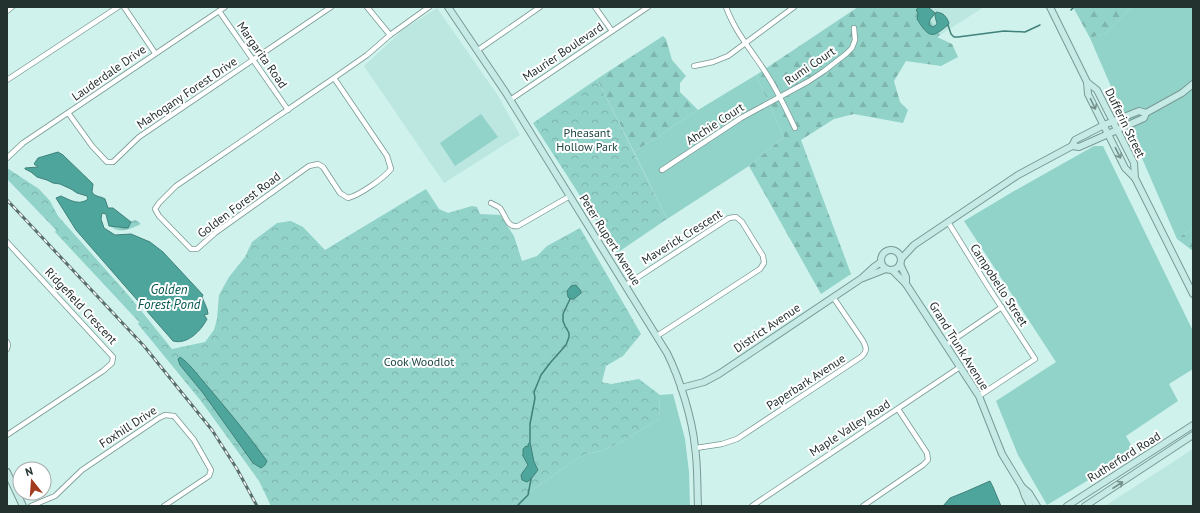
<svg xmlns="http://www.w3.org/2000/svg" width="1200" height="513" font-family="'PT Sans',sans-serif">
  <defs>
    <pattern id="forest-firs" width="22" height="20" patternUnits="userSpaceOnUse"><rect width="22" height="20" fill="#91d2c9"/><path d="M5 1l3.5 6h-7zM16 11l3.5 6h-7z" fill="#7db5ad"/></pattern>
    <pattern id="wetland-marsh" width="20" height="14" patternUnits="userSpaceOnUse"><rect width="20" height="14" fill="#91d2c9"/><path d="M1 5h8M5 5V1M11 12h8M15 12V8" fill="none" stroke="#7db5ad"/></pattern>
    <pattern id="park-crowns" width="20" height="18" patternUnits="userSpaceOnUse"><rect width="20" height="18" fill="#91d2c9"/><path d="M2 6a3 3 0 1 1 6 0M12 15a3 3 0 1 1 6 0" fill="none" stroke="#7db5ad"/></pattern>
  </defs>
  <rect width="100%" height="100%" fill="#cff2ed"/>
  <g fill="#bce7e1">
    <path d="M922 7H984L940 35Z"/>
    <path d="M437 8 497 94 520 135 444 183 364 66 404 29Z"/>
    <path d="M1193 449V506H1105Z"/>
  </g>
  <g fill="#91d2c9">
    <path d="M1131 7H1193V228L1177 239 1090 38 1106 33Z"/>
    <path d="M756 75 784 137 749 166 667 219 634 152 698 110Z"/>
    <path d="M481 114 498 137 455 166 440 143Z"/>
    <path d="M1094 146H1103L1193 331V369L1169 384 1178 401 1126 436 1135 452 1047 505 1018 455 996 401 1056 362 964 221 1014 191Z"/>
    <path d="M673 394 685 439 689 472 690 506H510L576 459 586 454 602 451 623 441 659 419 660 395Z"/>
  </g>
  <g fill="url(#forest-firs)">
    <path d="M858 7H922L940 35 937 37 952 44 958 57 941 66 906 61 894 81 900 102 908 110 903 123 854 114 834 119 801 140 851 274 821 294 749 166 784 137 756 75Z"/>
    <path d="M1073 7H1131L1106 33 1090 38Z"/>
    <path d="M663 36 666 39 672 60 686 76 680 83V92L698 110 634 152 597 79Z"/>
    <path d="M1193 228V251L1177 239Z"/>
  </g>
  <path fill="url(#wetland-marsh)" d="M106 218C116 222 125 223 136 220L141 224C134 227 121 234 113 228 110 226 108 221 106 218Z"/>
  <g fill="url(#park-crowns)">
    <path d="M597 79 667 219 617 253 533 123Z"/>
    <path d="M7 168 39 189 50 201 58 216 130 297 172 349 205 342 214 330 217 319 219 295 229 277 245 257 252 242 277 223 291 221 303 227 325 250 426 189 439 209 448 213 472 206 477 207 480 214 500 215 514 236 522 261 537 256 547 246 580 228 641 334 623 356 606 366 602 382 611 384 639 379 660 395 659 419 623 441 602 451 586 454 576 459 510 506H271L259 481 201 401 138 324 139 322 55 232 56 230 7 179Z"/>
  </g>
  <g fill="#4da59b" stroke="#40827b">
    <path d="M919 7H928L935 13 934 15C931 18 929 20 929 25L933 27 937 24 935 16 936 12C944 13 946 16 949 23L948 25C944 28 941 31 937 33 928 39 921 25 917 19L918 13 916 10Z"/>
    <path d="M58 152 63 155 93 184 92 192C95 197 100 196 105 199L108 208H113L131 222 128 228 109 226 106 214 102 213 101 219 104 228 115 235 131 234 150 242 163 252 203 295 202 297 207 309 208 314 204 315 207 319C201 331 187 345 173 341L76 230 56 198 61 196C70 200 79 206 88 199L87 196 77 193 71 189 60 184 53 183 47 180 37 177 31 172 25 169V168L38 167 34 164 38 158Z"/>
    <path d="M576 285 581 291V293L574 299H570L568 297 567 291 571 286Z"/>
    <path d="M180 357C189 363 196 373 203 381 225 407 247 433 267 461L265 465 261 468 253 463 203 393 180 365 178 359Z"/>
    <path d="M530 442 534 462 538 470 531 479 527 482 522 480 521 475 528 465 523 456V449L526 446 528 447V444Z"/>
    <path d="M990 481 993 487 1001 506H943L950 498 965 492Z"/>
  </g>
  <g fill="none" stroke-linecap="round" stroke-linejoin="round">
    <g stroke="#40827b" stroke-width="1.5">
      <path d="M1071 10 1074 7"/>
      <path d="M948 25 951 34 954 37H958L1004 31 1025 32 1040 25"/>
      <path d="M530 442V424L535 398 534 392 539 380 541 375 550 363 566 345 569 337V333L565 326 563 321V314L570 299"/>
      <path d="M517 506 528 495 531 479"/>
    </g>
    <defs>
      <g id="street">
        <path d="M124 7 155 53"/>
        <path d="M367 7 390 35"/>
        <path d="M595 7 612 31"/>
        <path d="M726 7C735 32 752 51 766 73 777 90 786 109 795 128"/>
        <path d="M7 11 12 7"/>
        <path d="M219 11 288 110"/>
        <path d="M478 50 540 7"/>
        <path d="M694 66 713 62 728 56 794 7"/>
        <path d="M334 78 387 156 391 169C384 178 360 195 348 198L340 193 323 167 318 164 309 166 215 233 197 249H191L159 216 155 209 159 203 176 186 334 78 367 55 390 35 429 7"/>
        <path d="M7 80 118 7"/>
        <path d="M510 100 648 7"/>
        <path d="M69 114 92 146 107 162H113L139 137 331 7"/>
        <path d="M7 158 23 143 225 7"/>
        <path d="M662 170 741 118 809 81 824 71 846 54 852 48 855 40 854 28"/>
        <path d="M491 203C494 205 498 206 500 208 506 216 507 228 518 226L570 196"/>
        <path d="M948 222 987 285 1035 359 979 396"/>
        <path d="M7 242 113 357 112 363 103 371 7 435"/>
        <path d="M626 285 729 218 736 217 742 222 763 256 764 263 760 269 657 336"/>
        <path d="M7 342 8 345 7 349"/>
        <path d="M946 345 1002 307"/>
        <path d="M696 448 722 444 737 439 861 357C867 352 867 348 863 341L833 297"/>
        <path d="M31 506 55 496 82 470 159 418 165 415 174 416 194 440 211 470 209 476 164 506"/>
        <path d="M752 506 960 367"/>
        <path d="M863 506 923 465 928 460 927 453 898 409"/>
      </g>
      <g id="secondary">
        <path d="M448 7 506 93 667 353C680 379 692 418 695 447 698 467 697 487 698 506"/>
        <path d="M1050 7 1087 82 1088 94 1125 168 1135 178 1193 294"/>
        <path d="M1087 82 1097 90 1134 163 1135 178"/>
        <path d="M1072 146 1075 140 1104 125 1139 111 1146 113"/>
        <circle cx="891" cy="260" r="10"/>
        <path d="M901 259 914 245 1018 175 1072 146 1079 147 1144 118 1146 113 1182 93 1193 84"/>
        <path d="M900 264 906 277V284"/>
        <path d="M892 270 906 284 979 396 1002 454 1022 487 1025 496 1030 506"/>
        <path d="M863 278 886 269"/>
        <path d="M681 388 704 382 719 374 862 278 874 267 881 262"/>
        <path d="M7 472 23 506"/>
        <path d="M1022 487 1029 493 1037 506"/>
        <path d="M1067 506 1193 425"/>
        <path d="M1085 506 1193 435"/>
      </g>
    </defs>
    <use href="#street" stroke="#799994" stroke-width="6"/>
    <use href="#secondary" stroke="#799994" stroke-width="8"/>
    <use href="#street" stroke="#fff" stroke-width="4.5"/>
    <use href="#secondary" stroke="#c6ebe7" stroke-width="6"/>
    <defs>
      <path id="rail" d="M7 200 144 346 212 430 237 469 257 506"/>
    </defs>
    <use href="#rail" stroke="#5a6f6c" stroke-width="3"/>
    <use href="#rail" stroke="#fff" stroke-width="1.5" stroke-dasharray="4.5" stroke-linecap="butt"/>
  </g>
  <defs><path id="oneway-shaft" d="M-6 0H5M1.5-3L5.5 0L1.5 3" fill="none" stroke-width="1.6" stroke-linecap="round" stroke-linejoin="round"/></defs>
  <g stroke="#748e8b">
    <use href="#oneway-shaft" transform="translate(1093 104) rotate(64)"/>
    <use href="#oneway-shaft" transform="translate(1118 153) rotate(63)"/>
    <use href="#oneway-shaft" transform="translate(1118 485) rotate(-33)"/>
  </g>
  <g text-anchor="middle" stroke-width="4" stroke-linejoin="round" paint-order="stroke">
    <g font-size="12" fill="#23312f" stroke="#fff">
      <text transform="translate(563 52) rotate(-34)" y="4">Maurier Boulevard</text>
      <text transform="translate(262 55) rotate(55)" y="4">Margarita Road</text>
      <text transform="translate(810 66) rotate(-34)" y="4">Rumi Court</text>
      <text transform="translate(109 73) rotate(-35)" y="4">Lauderdale Drive</text>
      <text transform="translate(187 93) rotate(-34)" y="4">Mahogany Forest Drive</text>
      <text transform="translate(1125 123) rotate(64)" y="4">Dufferin Street</text>
      <text transform="translate(715 124) rotate(-33)" y="4">Ahchie Court</text>
      <text transform="translate(239 205) rotate(-37)" y="4">Golden Forest Road</text>
      <text transform="translate(682 237) rotate(-32)" y="4">Maverick Crescent</text>
      <text transform="translate(610 240) rotate(58)" y="4">Peter Rupert Avenue</text>
      <text transform="translate(999 285) rotate(57)" y="4">Campobello Street</text>
      <text transform="translate(81 306) rotate(47)" y="4">Ridgefield Crescent</text>
      <text transform="translate(767 328) rotate(-34)" y="4">District Avenue</text>
      <text transform="translate(959 346) rotate(58)" y="4">Grand Trunk Avenue</text>
      <text transform="translate(806 382) rotate(-33)" y="4">Paperbark Avenue</text>
      <text transform="translate(128 427) rotate(-33)" y="4">Foxhill Drive</text>
      <text transform="translate(850 428) rotate(-33)" y="4">Maple Valley Road</text>
      <text transform="translate(1124 457) rotate(-32)" y="4">Rutherford Road</text>
    </g>
    <g font-size="12" fill="#1e4743" stroke="#fff">
      <text x="587" y="137">Pheasant<tspan x="587" dy="14">Hollow Park</tspan></text>
      <text x="419" y="366">Cook Woodlot</text>
    </g>
    <g font-size="13" font-style="italic" fill="#02544d" stroke="#fff">
      <text x="169" y="294">Golden<tspan x="169" dy="15">Forest Pond</tspan></text>
    </g>
  </g>
  <rect width="1200" height="513" fill="none" stroke="#23312f" stroke-width="16"/>
  <g transform="translate(32 481) rotate(343)"><circle r="19" fill="#ffffff" stroke="#a7adac"/>
  <path d="M0-3L7 15L0 10L-7 15Z" fill="#a33b1f"/>
  <text y="-6" font-size="11" font-weight="bold" text-anchor="middle" fill="#23312f">N</text>
  </g>
</svg>
